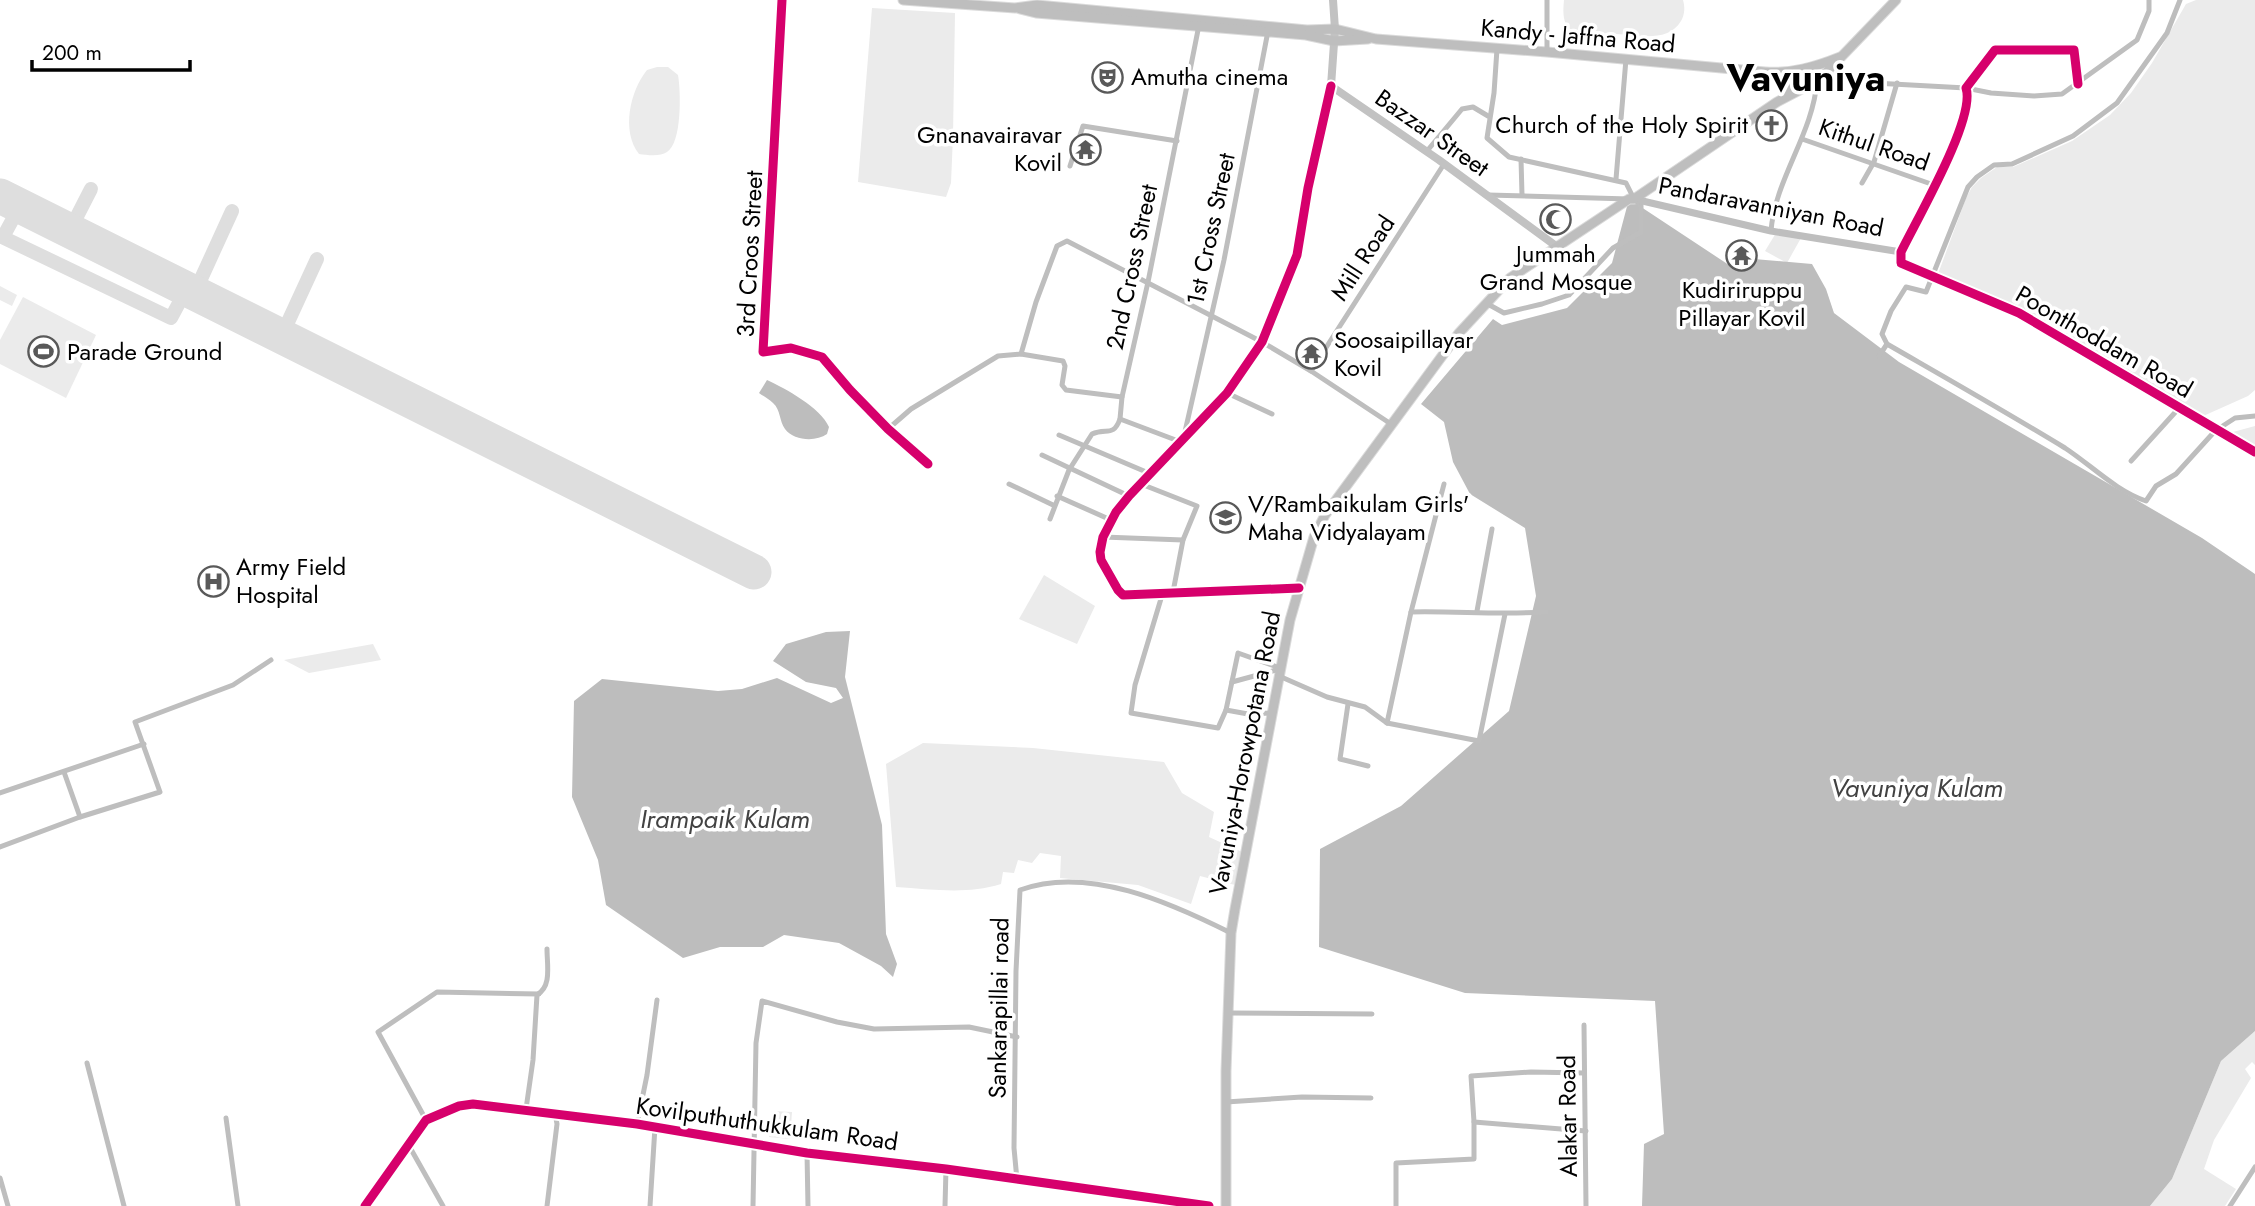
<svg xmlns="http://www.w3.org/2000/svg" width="2255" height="1206" font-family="Jost,sans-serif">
  <rect width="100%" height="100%" fill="#fff"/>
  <g fill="#ebebeb">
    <path d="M1564 0H1683C1685 7 1685 14 1681 21 1668 43 1638 35 1616 34 1604 34 1583 36 1572 30 1562 25 1563 10 1564 0Z"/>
    <path d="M2196 0H2255V390L2248 396 2201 417 2123 368 2022 311 1938 274 1966 198 1972 187 1981 178 1997 167H2013L2072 141 2110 115 2131 93 2152 63 2186 4Z"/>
    <path d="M872 8 955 13 953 136 951 183 946 197 858 182Z"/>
    <path d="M657 67H668L678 75C681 92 682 143 667 152 660 157 647 155 639 154 621 131 630 91 647 70Z"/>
    <path d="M1776 233 1801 238 1787 263 1765 251Z"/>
    <path d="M0 286 17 295 12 306 0 300Z"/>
    <path d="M23 297 96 335 66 398 0 364V340Z"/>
    <path d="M2255 426V445L2233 432Z"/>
    <path d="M1044 575 1095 606 1077 644 1019 619Z"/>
    <path d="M373 644 381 660 309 673 284 660Z"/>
    <path d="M923 743 1033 748 1164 762 1182 793 1214 812 1209 837 1242 852 1235 885 1200 876 1191 904 1138 885 1060 878 1061 856 1040 853 1032 863 1018 860 1014 873 1003 872 1001 884C966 895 931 889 896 887L886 764Z"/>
    <path d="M2255 1031V1065L2252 1062 2245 1069 2251 1078 2214 1140 2204 1169 2236 1189 2225 1206H2150L2172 1179 2221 1061Z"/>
    <path d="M772 1111 792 1112 790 1139 769 1137Z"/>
  </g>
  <g fill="#bdbdbd">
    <path d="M1629 199 1735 269 1754 259 1812 264 1826 289 1834 313 1899 362 2202 538 2255 574V1031L2221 1061 2172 1179 2150 1206H1642L1644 1144 1664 1134 1655 1001 1465 993 1319 947 1320 849 1401 806 1509 711 1536 596 1525 528 1470 494 1453 462 1444 422 1421 404 1493 319 1502 325 1567 308 1612 263Z"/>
    <path d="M767 380C786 389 820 407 829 427L827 434C816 442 794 441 785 429 779 421 781 410 773 403 769 399 763 396 759 393Z"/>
    <path d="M850 631 845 677 882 825 886 934 897 964 893 977 881 966 839 943 784 935 763 947H720L683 958 606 905 598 860 572 797 574 701 602 679 718 691 742 689 777 678 831 703 843 698 836 688 806 682 773 661 786 644 826 632Z"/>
  </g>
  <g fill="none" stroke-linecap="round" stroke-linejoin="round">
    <g stroke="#bdbdbd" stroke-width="5">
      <path d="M1887 344 1882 334 1891 311 1906 287 1926 292 1968 187 1977 177 1994 165 2012 164 2073 136 2117 103 2167 33 2180 0"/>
      <path d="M1879 356 1887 344C1946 378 2006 412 2065 448 2091 465 2116 491 2146 501L2156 486 2176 474 2215 431 2235 418 2255 416"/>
    </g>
    <g stroke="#dedede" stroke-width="14">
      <path d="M70 230 91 189"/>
      <path d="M0 236 171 318 187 288"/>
      <path d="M3 237 20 206"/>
      <path d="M195 292 232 211"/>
      <path d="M282 335 317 259"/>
    </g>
    <path stroke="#dedede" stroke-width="35" d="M0 196 754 572"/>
    <defs>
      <g id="trunk">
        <path d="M903 0 1015 8 1037 5 1307 30 1335 29 1376 39 1547 52 1765 72C1791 74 1815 67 1840 57"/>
        <path d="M1020 9 1036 13 1306 35 1334 41 1368 39"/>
        <path d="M1786 94 1813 68"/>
        <path d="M1226 1206V1071L1231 933 1235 909 1290 620 1314 537 1325 515 1459 333 1510 278 1629 199H1634L1777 102 1819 80 1896 0"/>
      </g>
    </defs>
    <use href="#trunk" stroke="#dbdbdb" stroke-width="11"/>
    <g stroke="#bebebe" stroke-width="5">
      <path d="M782 0 763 352 791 348 822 357 850 390 888 429 928 464"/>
      <path d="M1547 0V52"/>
      <path d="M1819 80 1966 88 1991 93 2034 96 2062 94 2137 40 2149 11V0"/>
      <path d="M1802 139 1934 185"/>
      <path d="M1427 151 1462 109 1473 107 1488 116"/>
      <path d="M1521 159 1522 195"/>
      <path d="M1070 166 1083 126 1177 141"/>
      <path d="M1616 179 1626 59"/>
      <path d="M1862 183 1874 162 1897 83"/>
      <path d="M1488 195 1629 199"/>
      <path d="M1771 231C1775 179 1813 134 1817 81"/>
      <path d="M1901 252C1917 219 1976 118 1966 88L1995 50H2074L2078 84"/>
      <path d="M1486 303 1504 313 1542 304 1569 295 1613 248 1641 232V205L1634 199 1626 183 1509 157 1487 138 1494 93 1497 49"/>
      <path d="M1021 354 1063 361 1065 366 1062 385 1066 390 1122 397 1148 282 1199 25"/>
      <path d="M1311 371 1444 164"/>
      <path d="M1227 393 1272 414"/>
      <path d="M1120 419 1122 397"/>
      <path d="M888 429 911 409 998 356 1021 354 1036 302 1057 246 1067 241 1262 342 1311 371 1391 424"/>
      <path d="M1059 435 1151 474"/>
      <path d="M1184 436 1224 260 1268 31"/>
      <path d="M1042 455 1129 496"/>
      <path d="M2131 461 2180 407"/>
      <path d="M1009 484 1053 505"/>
      <path d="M1141 484 1197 506 1183 540 1173 592"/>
      <path d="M1057 496 1111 520"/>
      <path d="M1050 519 1069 470 1092 434C1106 427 1113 438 1120 419L1181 442"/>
      <path d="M1103 537 1183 540"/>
      <path d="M1299 588 1123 595 1118 590 1101 560 1100 552 1103 537 1116 512 1129 496 1227 393 1262 342 1297 255 1308 188 1331 86"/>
      <path d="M1163 592 1135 685 1131 713 1218 728 1226 710 1238 653 1280 668"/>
      <path d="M1477 611 1492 529"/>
      <path d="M1411 612 1444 484"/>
      <path d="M1279 676 1327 697 1365 707 1387 723 1411 612C1456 611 1501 615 1546 612"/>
      <path d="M1232 682 1280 669"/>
      <path d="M1348 704 1340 759 1368 766"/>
      <path d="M1226 710 1248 714 1271 713"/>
      <path d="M1387 723 1479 741 1505 614"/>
      <path d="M64 772 80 817"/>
      <path d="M0 793 144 744"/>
      <path d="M0 847 80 817 160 792 135 722 233 685 271 660"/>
      <path d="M1230 1013 1372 1014"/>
      <path d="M1584 1025 1586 1206"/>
      <path d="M87 1063 124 1206"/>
      <path d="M1226 1102 1302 1097 1371 1098"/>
      <path d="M526 1109 533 1060 537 995C552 986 547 966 547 949"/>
      <path d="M226 1118 238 1206"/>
      <path d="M426 1120 378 1032 437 992 539 994"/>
      <path d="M1474 1122 1471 1076 1531 1072 1584 1073"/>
      <path d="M637 1124 647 1075 657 1000"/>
      <path d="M408 1144 443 1206"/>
      <path d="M807 1153 808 1206"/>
      <path d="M0 1178 8 1206"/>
      <path d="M1017 1180 1014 1148 1016 971 1020 890C1088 865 1171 903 1231 933"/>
      <path d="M547 1206 557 1124 555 1113"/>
      <path d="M650 1206 655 1127"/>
      <path d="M753 1206 756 1043 762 1001 837 1022 874 1029 969 1027 1017 1037"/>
      <path d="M945 1206 946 1169"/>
      <path d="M1396 1206V1163L1474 1159V1122L1586 1131"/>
      <path d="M2230 1206 2255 1167"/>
    </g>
    <g stroke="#bebebe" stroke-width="7">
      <path d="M1634 199 1771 231 1901 252V263L2019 313 2255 452"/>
      <path d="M365 1206 426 1120 459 1106 473 1104 637 1124 807 1153 946 1169 1209 1206"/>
    </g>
    <path stroke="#c2c2c2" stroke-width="8" d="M1333 0 1335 29 1331 86 1439 160 1556 246"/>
    <use href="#trunk" stroke="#bebebe" stroke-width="9"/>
    <defs>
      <g id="cycleway">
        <path d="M782 0 763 352 791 348 822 357 850 390 888 429 928 464"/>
        <path d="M2078 84 2074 50H1995L1966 88C1976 118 1917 219 1901 252V263L2019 313 2255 452"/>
        <path d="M1299 588 1123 595 1118 590 1101 560 1100 552 1103 537 1116 512 1129 496 1227 393 1262 342 1297 255 1308 188 1331 86"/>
        <path d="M365 1206 426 1120 459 1106 473 1104 637 1124 807 1153 946 1169 1209 1206"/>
      </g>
    </defs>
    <use href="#cycleway" stroke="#fff" stroke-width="13"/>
    <use href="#cycleway" stroke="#d6006c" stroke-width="9"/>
  </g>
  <defs>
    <symbol id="theatre-ring" viewBox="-11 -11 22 22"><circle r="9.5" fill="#fff" stroke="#595959" stroke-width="1.5"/><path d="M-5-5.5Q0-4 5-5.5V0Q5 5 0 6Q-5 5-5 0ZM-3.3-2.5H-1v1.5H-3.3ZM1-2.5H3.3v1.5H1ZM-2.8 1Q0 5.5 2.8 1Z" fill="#595959"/></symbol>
    <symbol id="church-ring" viewBox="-11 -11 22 22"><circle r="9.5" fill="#fff" stroke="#595959" stroke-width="1.5"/><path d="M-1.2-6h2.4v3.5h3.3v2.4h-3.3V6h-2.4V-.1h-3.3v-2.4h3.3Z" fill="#595959"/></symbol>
    <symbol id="temple-ring" viewBox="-11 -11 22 22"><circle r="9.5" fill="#fff" stroke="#595959" stroke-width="1.5"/><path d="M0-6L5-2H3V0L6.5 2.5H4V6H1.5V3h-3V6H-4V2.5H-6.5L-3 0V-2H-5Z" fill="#595959"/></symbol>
    <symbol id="mosque-ring" viewBox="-11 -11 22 22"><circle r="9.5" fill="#fff" stroke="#595959" stroke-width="1.5"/><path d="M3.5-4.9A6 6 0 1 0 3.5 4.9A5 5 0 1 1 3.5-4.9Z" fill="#595959"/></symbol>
    <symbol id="stadium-ring" viewBox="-11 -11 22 22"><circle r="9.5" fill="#fff" stroke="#595959" stroke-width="1.5"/><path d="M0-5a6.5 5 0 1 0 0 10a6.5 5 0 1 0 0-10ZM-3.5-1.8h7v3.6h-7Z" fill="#595959"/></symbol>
    <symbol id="school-ring" viewBox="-11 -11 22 22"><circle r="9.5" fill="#fff" stroke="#595959" stroke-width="1.5"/><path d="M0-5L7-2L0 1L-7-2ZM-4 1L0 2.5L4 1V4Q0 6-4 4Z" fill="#595959"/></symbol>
    <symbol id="hospital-ring" viewBox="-11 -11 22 22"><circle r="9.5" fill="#fff" stroke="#595959" stroke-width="1.5"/><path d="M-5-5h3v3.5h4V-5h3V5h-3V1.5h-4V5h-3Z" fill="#595959"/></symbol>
  </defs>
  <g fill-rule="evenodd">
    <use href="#theatre-ring" x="1090" y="60" width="35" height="35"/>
    <use href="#church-ring" x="1754" y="108" width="35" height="35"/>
    <use href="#temple-ring" x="1068" y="132" width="35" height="35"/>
    <use href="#mosque-ring" x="1538" y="202" width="35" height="35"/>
    <use href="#temple-ring" x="1724" y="238" width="35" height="35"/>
    <use href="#stadium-ring" x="26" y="334" width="35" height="35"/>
    <use href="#temple-ring" x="1294" y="336" width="35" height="35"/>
    <use href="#school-ring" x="1208" y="500" width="35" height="35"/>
    <use href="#hospital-ring" x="196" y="564" width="35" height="35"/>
  </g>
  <g text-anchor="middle" stroke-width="7" stroke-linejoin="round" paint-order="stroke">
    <g font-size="24" fill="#000" stroke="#fff">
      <text transform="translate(1578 36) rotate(5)" y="8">Kandy - Jaffna Road</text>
      <text transform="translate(1432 133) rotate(35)" y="8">Bazzar Street</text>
      <text transform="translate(1874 145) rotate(19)" y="8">Kithul Road</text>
      <text transform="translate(1771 207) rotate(11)" y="8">Pandaravanniyan Road</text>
      <text transform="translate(1211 229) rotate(-78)" y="8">1st Cross Street</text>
      <text transform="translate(750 254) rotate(-87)" y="8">3rd Croos Street</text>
      <text transform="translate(1363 258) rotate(-57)" y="8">Mill Road</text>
      <text transform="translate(1132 267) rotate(-78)" y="8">2nd Cross Street</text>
      <text transform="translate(2104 342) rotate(30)" y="8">Poonthoddam Road</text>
      <text transform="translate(1245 753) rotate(-79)" y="8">Vavuniya-Horowpotana Road</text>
      <text transform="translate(999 1008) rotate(-89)" y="8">Sankarapillai road</text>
      <text transform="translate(1568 1116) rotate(-91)" y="8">Alakar Road</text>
      <text transform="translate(767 1124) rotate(8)" y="8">Kovilputhuthukkulam Road</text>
    </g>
    <g font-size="24" fill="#000" stroke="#fff" text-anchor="start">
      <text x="1131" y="85">Amutha cinema</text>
      <text x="1748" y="133" text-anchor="end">Church of the Holy Spirit</text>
      <text x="1062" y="143" text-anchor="end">Gnanavairavar<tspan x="1062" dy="28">Kovil</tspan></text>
      <text x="1556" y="262" text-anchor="middle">Jummah<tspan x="1556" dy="28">Grand Mosque</tspan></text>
      <text x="1742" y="298" text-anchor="middle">Kudiriruppu<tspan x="1742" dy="28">Pillayar Kovil</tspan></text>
      <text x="1334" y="348">Soosaipillayar<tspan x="1334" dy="28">Kovil</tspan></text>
      <text x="67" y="360">Parade Ground</text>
      <text x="1248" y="512">V/Rambaikulam Girls'<tspan x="1248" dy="28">Maha Vidyalayam</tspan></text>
      <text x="236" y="575">Army Field<tspan x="236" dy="28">Hospital</tspan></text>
    </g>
    <g font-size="26" font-style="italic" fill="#424242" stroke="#fff">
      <text x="1917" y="797">Vavuniya Kulam</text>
      <text x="725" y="828">Irampaik Kulam</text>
    </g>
    <g font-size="38" font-weight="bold" fill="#000" stroke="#fff">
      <text x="1806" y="91">Vavuniya</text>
    </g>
  </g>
  <path d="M32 60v10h158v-10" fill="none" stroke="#000000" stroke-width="3.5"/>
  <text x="42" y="60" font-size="21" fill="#000000" stroke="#ffffff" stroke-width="5" paint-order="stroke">200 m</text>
</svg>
